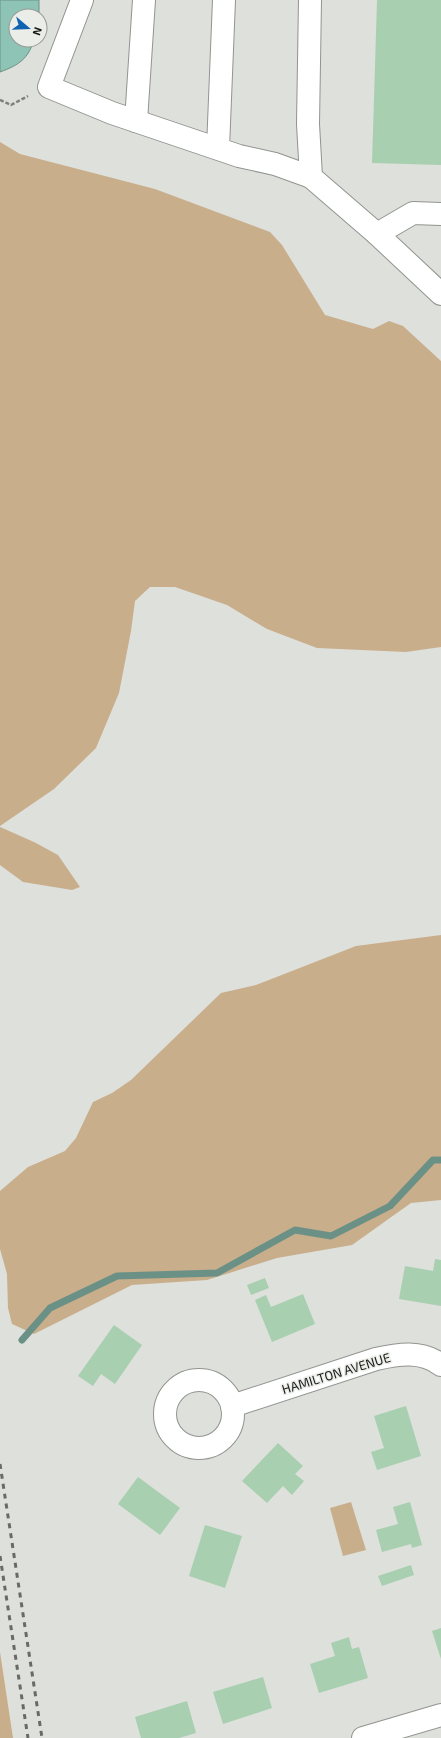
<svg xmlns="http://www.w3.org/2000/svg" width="441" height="1738" font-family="'Exo 2',sans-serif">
  <rect width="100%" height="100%" fill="#dee0db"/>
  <g fill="#c9ae8c">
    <path d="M0 142 20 154 155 189 270 232 282 245 325 315 373 329 389 321 403 326 441 361V647L406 652 317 648 267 629 227 605 175 587H150L135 601 131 631 119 693 96 748 54 789 0 826Z"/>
    <path d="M0 827 34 842 58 855 80 887 72 890 23 882 0 865Z"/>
    <path d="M441 935V1200L411 1203 352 1245 277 1258 207 1280 132 1285 34 1334 12 1324 8 1308 7 1274 0 1249V1191L28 1167 65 1151 76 1138 93 1102 112 1093 131 1080 221 993 256 985 356 946Z"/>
    <path d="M351 1502 366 1550 343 1556 330 1508Z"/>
    <path d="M0 1652 13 1738H0Z"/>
  </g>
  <path fill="#8ec4b5" stroke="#6b9186" d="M0 0H39V16H16V40H34C28 59 19 65 0 72Z"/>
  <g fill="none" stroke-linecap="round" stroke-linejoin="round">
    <path stroke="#6b9186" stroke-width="7" d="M22 1340 50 1308 117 1276 217 1273 295 1230 331 1236 390 1206 433 1160H441"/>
  </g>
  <g fill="#a8cfaf">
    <path d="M377 0H441V165L372 163Z"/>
    <path d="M435 1259 441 1260V1306L399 1299 405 1266 433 1271Z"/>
    <path d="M265 1278 269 1288 251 1295 247 1285Z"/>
    <path d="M303 1294 315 1324 272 1342 255 1300 266 1295 271 1307Z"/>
    <path d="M114 1325 142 1345 115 1384 101 1374 93 1386 78 1376Z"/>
    <path d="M406 1406 421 1456 377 1470 371 1452 384 1448 374 1416Z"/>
    <path d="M278 1443 303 1466 295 1474 304 1481 292 1495 283 1486 267 1503 242 1481Z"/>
    <path d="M138 1477 180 1508 160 1535 118 1504Z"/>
    <path d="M410 1502 422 1545 412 1548 411 1544 382 1552 376 1530 398 1524 393 1507Z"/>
    <path d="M205 1525 242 1536 225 1588 189 1576Z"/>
    <path d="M411 1565 414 1575 382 1586 378 1576Z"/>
    <path d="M441 1628V1659L432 1631Z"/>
    <path d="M349 1637 352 1649 359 1647 368 1678 319 1693 310 1664 335 1656 331 1643Z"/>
    <path d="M263 1677 272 1708 223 1724 213 1692Z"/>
    <path d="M187 1701 196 1733 179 1738H141L135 1717Z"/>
  </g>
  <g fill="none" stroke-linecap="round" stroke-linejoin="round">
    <defs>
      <g id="minor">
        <path d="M82 0 49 87 112 113 239 156 275 164 311 177"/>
        <path d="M310 0 308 124 311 177 377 234 441 294"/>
        <path d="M136 121 144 0"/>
        <path d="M218 148 224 0"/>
        <path d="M377 234 413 213 441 214"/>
        <circle cx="199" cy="1414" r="34"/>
        <path d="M232 1406 376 1359C398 1354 422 1350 441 1365"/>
        <path d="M363 1738 441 1715"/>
      </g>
    </defs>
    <use href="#minor" stroke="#92948f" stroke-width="24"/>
    <path stroke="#7e807c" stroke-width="2.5" stroke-dasharray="4 2" stroke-linecap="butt" d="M0 100 11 105 28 96"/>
    <use href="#minor" stroke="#fff" stroke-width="22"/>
    <g stroke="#696a67" stroke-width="3" stroke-dasharray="5 5" stroke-linecap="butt">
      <path d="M0 1464 42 1738"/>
      <path d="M0 1556 28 1738"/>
    </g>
  </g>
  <g text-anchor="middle" stroke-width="3" stroke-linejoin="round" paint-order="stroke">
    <g font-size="13" fill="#1a1b19" stroke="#ebede8">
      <text transform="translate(336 1373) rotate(-17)" y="5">HAMILTON AVENUE</text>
    </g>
  </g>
  <g transform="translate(28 28) rotate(109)"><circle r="19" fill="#ebede8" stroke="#979995"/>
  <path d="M0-3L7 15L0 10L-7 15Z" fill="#0e63b1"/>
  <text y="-6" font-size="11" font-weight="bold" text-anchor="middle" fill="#1a1b19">N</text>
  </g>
</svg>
